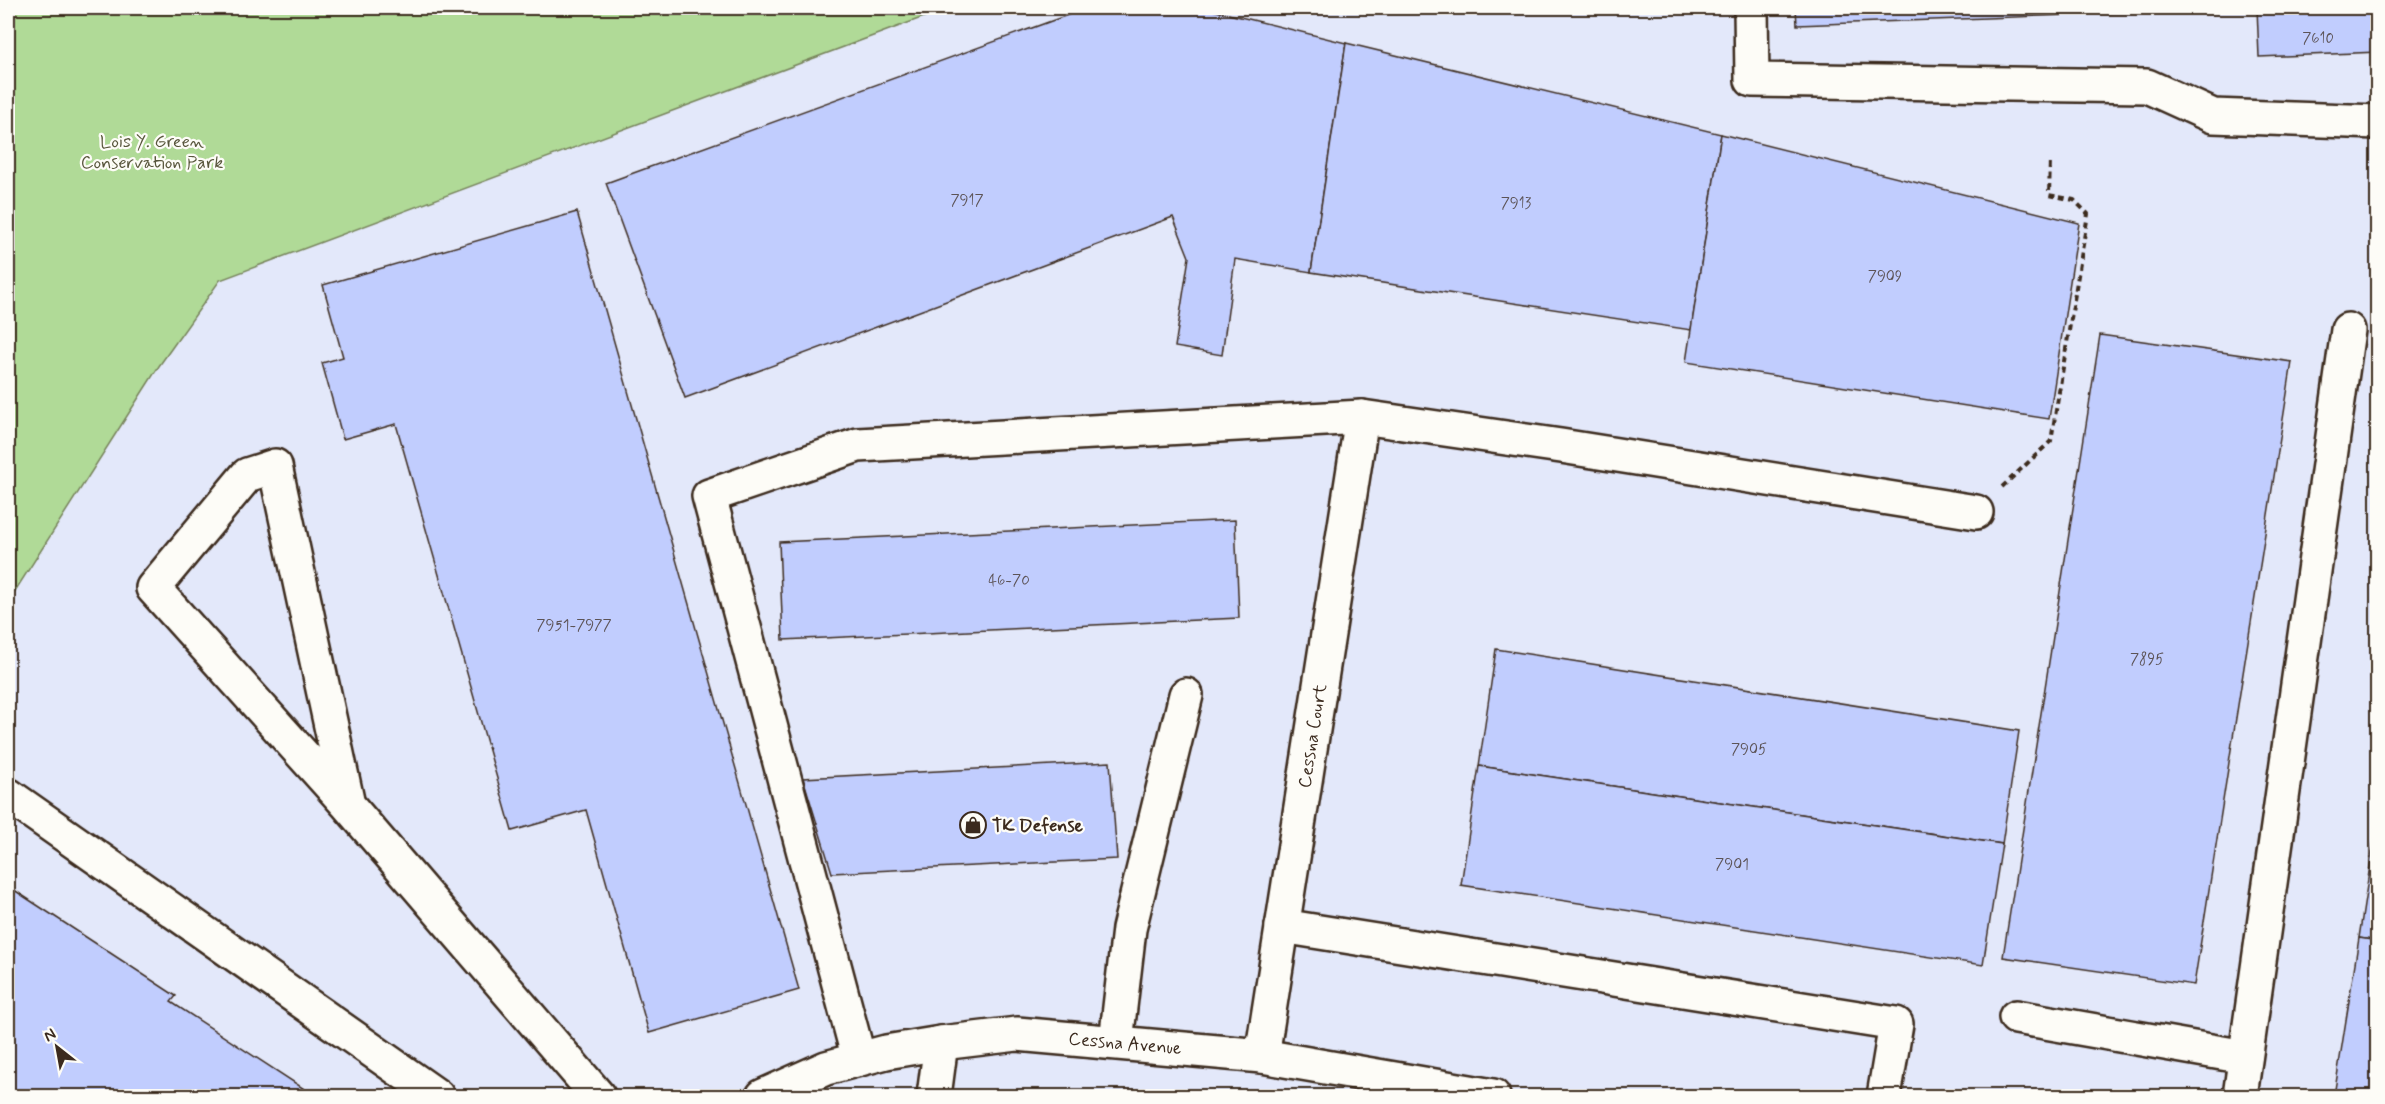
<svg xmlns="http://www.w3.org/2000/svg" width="2385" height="1104" font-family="Mynerve,sans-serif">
  <rect width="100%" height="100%" fill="#f1f3f8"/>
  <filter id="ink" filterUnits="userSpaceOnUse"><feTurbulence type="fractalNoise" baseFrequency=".0167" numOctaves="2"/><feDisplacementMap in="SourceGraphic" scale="12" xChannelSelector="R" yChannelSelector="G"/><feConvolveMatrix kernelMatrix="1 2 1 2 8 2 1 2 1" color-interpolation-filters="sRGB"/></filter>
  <g filter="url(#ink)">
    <path fill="#e3e8fa" d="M947 8H2377V1096H8V602L215 280Z"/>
    <path fill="#b0da97" stroke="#76825a" stroke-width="1.5" d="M8 8H948L220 280 159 366 8 602Z"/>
    <g fill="#c1cdfe" stroke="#3b2a1e" stroke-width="1.5">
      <path d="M1087 8H1204L1346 43 1311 272 1235 259 1222 355 1175 347 1189 257 1173 217 685 398 606 183Z"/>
      <path d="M1796 8H2378V52L2259 57 2257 8 1797 25Z"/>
      <path d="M1346 43 1721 134 1691 330 1311 272Z"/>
      <path d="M1721 134 2079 223 2049 419 1686 362Z"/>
      <path d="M577 212 799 990 649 1033 586 810 512 831 396 424 343 439 322 363 343 357 323 285Z"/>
      <path d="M2100 335 2292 362 2194 985 2003 957Z"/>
      <path d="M1235 520 1239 618 783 640 779 542Z"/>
      <path d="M1496 649 2019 731 2002 844 1479 766Z"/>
      <path d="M1110 762 1117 859 832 873 803 778Z"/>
      <path d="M1479 766 2002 844 1983 965 1461 885Z"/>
      <path d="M2378 813V941L2359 938Z"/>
      <path d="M8 886 176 996 171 1002 315 1096H8Z"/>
      <path d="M2359 938 2378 941V1096H2334Z"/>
    </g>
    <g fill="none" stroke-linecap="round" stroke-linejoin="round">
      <defs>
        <g id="minor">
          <path d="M1751 8 1752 80 2147 86 2213 116 2378 122"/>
          <path d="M8 795 437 1096"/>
          <path d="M348 805 275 466 247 475 153 588 348 805 598 1096"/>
          <path d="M1282 926 1896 1024 1884 1096"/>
          <path d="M2016 1017 2245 1057"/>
          <path d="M1116 1042 1129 929 1186 695"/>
          <path d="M1262 1056 1362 417"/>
          <path d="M859 1059 709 496 858 445 1362 417 1561 446 1976 512"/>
          <path d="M763 1096 826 1068 886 1052 941 1043 1017 1034 1262 1056 1493 1096"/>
          <path d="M934 1096 941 1043"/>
          <path d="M2240 1096 2348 330"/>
        </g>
      </defs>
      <use href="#minor" stroke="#3b2a1e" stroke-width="38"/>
      <g stroke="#3b2a1e" stroke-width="4" stroke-dasharray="6 4.5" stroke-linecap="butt">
        <path d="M8 66 11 77 8 91"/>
        <path d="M2002 487 2051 441 2088 214 2074 200 2049 195 2050 160"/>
      </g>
      <use href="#minor" stroke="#fdfcf7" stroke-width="33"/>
    </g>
  </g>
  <defs>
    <symbol id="shop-ring" viewBox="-11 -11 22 22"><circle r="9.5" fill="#fdfcf7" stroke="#3b2a1e" stroke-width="1.5"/><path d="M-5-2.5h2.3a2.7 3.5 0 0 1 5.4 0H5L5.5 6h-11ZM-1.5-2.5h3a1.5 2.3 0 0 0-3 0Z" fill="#3b2a1e"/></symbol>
  </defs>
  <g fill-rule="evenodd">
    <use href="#shop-ring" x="958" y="810" width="30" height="30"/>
  </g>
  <g text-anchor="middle" stroke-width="4.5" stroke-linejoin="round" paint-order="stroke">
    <g font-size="15" fill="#5c5356">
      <text x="2318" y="43">7610</text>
      <text x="967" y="205">7917</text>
      <text x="1516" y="208">7913</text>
      <text x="1885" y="281">7909</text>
      <text x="1009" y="585">46-70</text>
      <text x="574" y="630">7951-7977</text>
      <text x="2147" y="664">7895</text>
      <text x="1749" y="754">7905</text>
      <text x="1732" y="869">7901</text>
    </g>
    <g font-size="18" fill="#58563c" stroke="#fdfcf7">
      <text x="152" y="147">Lois Y. Green<tspan x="152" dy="21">Conservation Park</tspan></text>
    </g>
    <g font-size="18" fill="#3b2a1e" stroke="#fdfcf7">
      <text transform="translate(1312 736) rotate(-81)" y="6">Cessna Court</text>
      <text transform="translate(1125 1043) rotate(5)" y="6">Cessna Avenue</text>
    </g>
    <g font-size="18" font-weight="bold" fill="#3b2a1e" stroke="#fdfcf7" text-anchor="start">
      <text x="992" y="831">TK Defense</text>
    </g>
  </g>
  <rect width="2385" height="1104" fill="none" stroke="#fdfcf7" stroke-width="30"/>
  <rect x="15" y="15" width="2355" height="1074" fill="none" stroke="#3b2a1e" stroke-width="2" filter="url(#ink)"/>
  <g transform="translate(57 1047) rotate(329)" stroke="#fdfcf7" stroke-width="4.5" paint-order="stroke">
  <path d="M0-4.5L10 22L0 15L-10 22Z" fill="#3b2a1e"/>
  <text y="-9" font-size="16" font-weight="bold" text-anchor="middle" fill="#3b2a1e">N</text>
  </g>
</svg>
